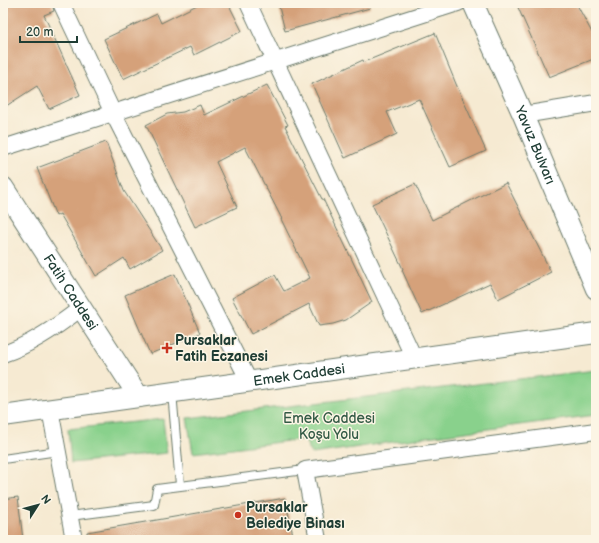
<svg xmlns="http://www.w3.org/2000/svg" width="599" height="543" font-family="'Balsamiq Sans',sans-serif">
  <rect width="100%" height="100%" fill="#fcf5e5"/>
  <filter id="ink" filterUnits="userSpaceOnUse"><feTurbulence type="fractalNoise" baseFrequency=".025" numOctaves="2"/><feDisplacementMap in="SourceGraphic" scale="8" xChannelSelector="R" yChannelSelector="G"/><feConvolveMatrix kernelMatrix="1 2 1 2 8 2 1 2 1" color-interpolation-filters="sRGB"/></filter>
  <filter id="wash" filterUnits="userSpaceOnUse"><feTurbulence type="fractalNoise" baseFrequency=".012" numOctaves="4" result="noise"/><feDisplacementMap in="SourceGraphic" scale="16" xChannelSelector="R" yChannelSelector="G"/><feGaussianBlur stdDeviation="0.9" result="paint"/><feColorMatrix in="noise" values="0 0 0 0 0 0 0 0 0 0 0 0 0 0 0 0 0 1.4 0 .05"/><feComposite in="paint" operator="in"/></filter>
  <g filter="url(#wash)">
    <rect width="100%" height="100%" fill="#f6ead2"/>
    <g fill="#89d18c" stroke="#548760">
      <path d="M596 370V415L427 437 312 454 304 439 193 453 187 418Z"/>
      <path d="M163 419 167 453 71 463 68 429Z"/>
    </g>
    <g id="blocks">
      <g fill="#d5a17a">
        <path d="M3 3H52L54 11 44 15 80 95 49 109 37 86 3 108Z"/>
        <path d="M201 3H228L242 31 194 55 190 47 123 79 104 39 157 14 161 23Z"/>
        <path d="M278 3H369L370 8 285 31Z"/>
        <path d="M516 3H576L596 40V58L549 77Z"/>
        <path d="M435 33 456 84 486 151 450 167 419 99 387 112 397 134 345 158 312 84 363 60 364 62Z"/>
        <path d="M267 85 288 125 285 126 322 199H323L372 302 346 320 333 324 319 326 309 304 251 334 232 298 275 275 284 291 310 278 281 219H282L245 147 216 162 237 207 195 227 146 125 167 114 183 112 200 105 204 115Z"/>
        <path d="M106 142 124 191 162 250 130 269 124 258 96 276 60 214 56 216 37 168Z"/>
        <path d="M506 183 551 272 498 299 490 283 422 314 402 270 403 269 372 204 415 184 432 220Z"/>
        <path d="M175 274 200 333 150 354 125 295Z"/>
        <path d="M18 497 23 540H3V499Z"/>
        <path d="M285 498 294 540H87V532Z"/>
      </g>
    </g>
  </g>
  <g filter="url(#ink)">
    <use href="#blocks" fill-opacity="0" stroke="#6a7a6b" stroke-width="1"/>
    <g fill="none" stroke-linecap="round" stroke-linejoin="round">
      <defs>
        <g id="service">
          <path d="M172 392 180 485"/>
          <path d="M3 459 58 451"/>
          <path d="M70 516 154 505 157 489 305 470"/>
        </g>
        <g id="minor">
          <path d="M61 3 113 113 249 381"/>
          <path d="M248 3 414 358"/>
          <path d="M523 115 596 103"/>
          <path d="M3 148 458 3"/>
          <path d="M3 354C31 345 58 326 81 308"/>
          <path d="M50 409 74 540"/>
          <path d="M318 540 305 470 596 431"/>
        </g>
        <g id="tertiary">
          <path id="s1" d="M473 3 523 115 596 289"/>
          <path id="s2" d="M3 187 139 397"/>
          <path id="s3" d="M3 416 596 333"/>
        </g>
      </defs>
      <use href="#service" stroke="#6a7a6b" stroke-width="10"/>
      <use href="#minor" stroke="#6a7a6b" stroke-width="18"/>
      <use href="#tertiary" stroke="#6a7a6b" stroke-width="22"/>
      <use href="#service" stroke="#fff" stroke-width="8"/>
      <use href="#minor" stroke="#fff" stroke-width="16"/>
      <use href="#tertiary" stroke="#fff" stroke-width="20"/>
    </g>
  </g>
  <g fill="#c8321e" stroke="#fcf5e5" stroke-width="1.5">
    <path d="M165 342h4v4h4v4h-4v4h-4v-4h-4v-4h4z"/>
    <circle cx="238" cy="515" r="4"/>
  </g>
  <g text-anchor="middle" stroke-width="3" stroke-linejoin="round" paint-order="stroke">
    <g font-size="14" fill="#1f3d34" stroke="#fcf5e5">
      <text dy="5" stroke="none"><textPath href="#s1" startOffset="155">Yavuz Bulvarı</textPath></text>
      <text dy="5" stroke="none"><textPath href="#s2" startOffset="125">Fatih Caddesi</textPath></text>
      <text dy="5" stroke="none"><textPath href="#s3" startOffset="299">Emek Caddesi</textPath></text>
    </g>
    <g font-size="14" font-weight="bold" fill="#1f3d34" stroke="#fcf5e5" text-anchor="start">
      <text x="175" y="345">Pursaklar<tspan x="175" dy="16">Fatih Eczanesi</tspan></text>
      <text x="246" y="512">Pursaklar<tspan x="246" dy="16">Belediye Binası</tspan></text>
    </g>
    <g font-size="14" fill="#345b46" stroke="#fcf5e5">
      <text x="329" y="423">Emek Caddesi<tspan x="329" dy="16">Koşu Yolu</tspan></text>
    </g>
  </g>
  <rect width="599" height="543" fill="none" stroke="#fcf5e5" stroke-width="16"/>
  <g transform="translate(38 505) rotate(54)" stroke="#fcf5e5" stroke-width="3" paint-order="stroke">
  <path d="M0-3L7 15L0 10L-7 15Z" fill="#1f3d34"/>
  <text y="-6" font-size="11" font-weight="bold" text-anchor="middle" fill="#1f3d34">N</text>
  </g>
  <path d="M20 36v6h57v-6" fill="none" stroke="#1f3d34" stroke-width="2"/>
  <text x="26" y="36" font-size="12" fill="#1f3d34" stroke="#fcf5e5" stroke-width="3" paint-order="stroke">20 m</text>
</svg>
